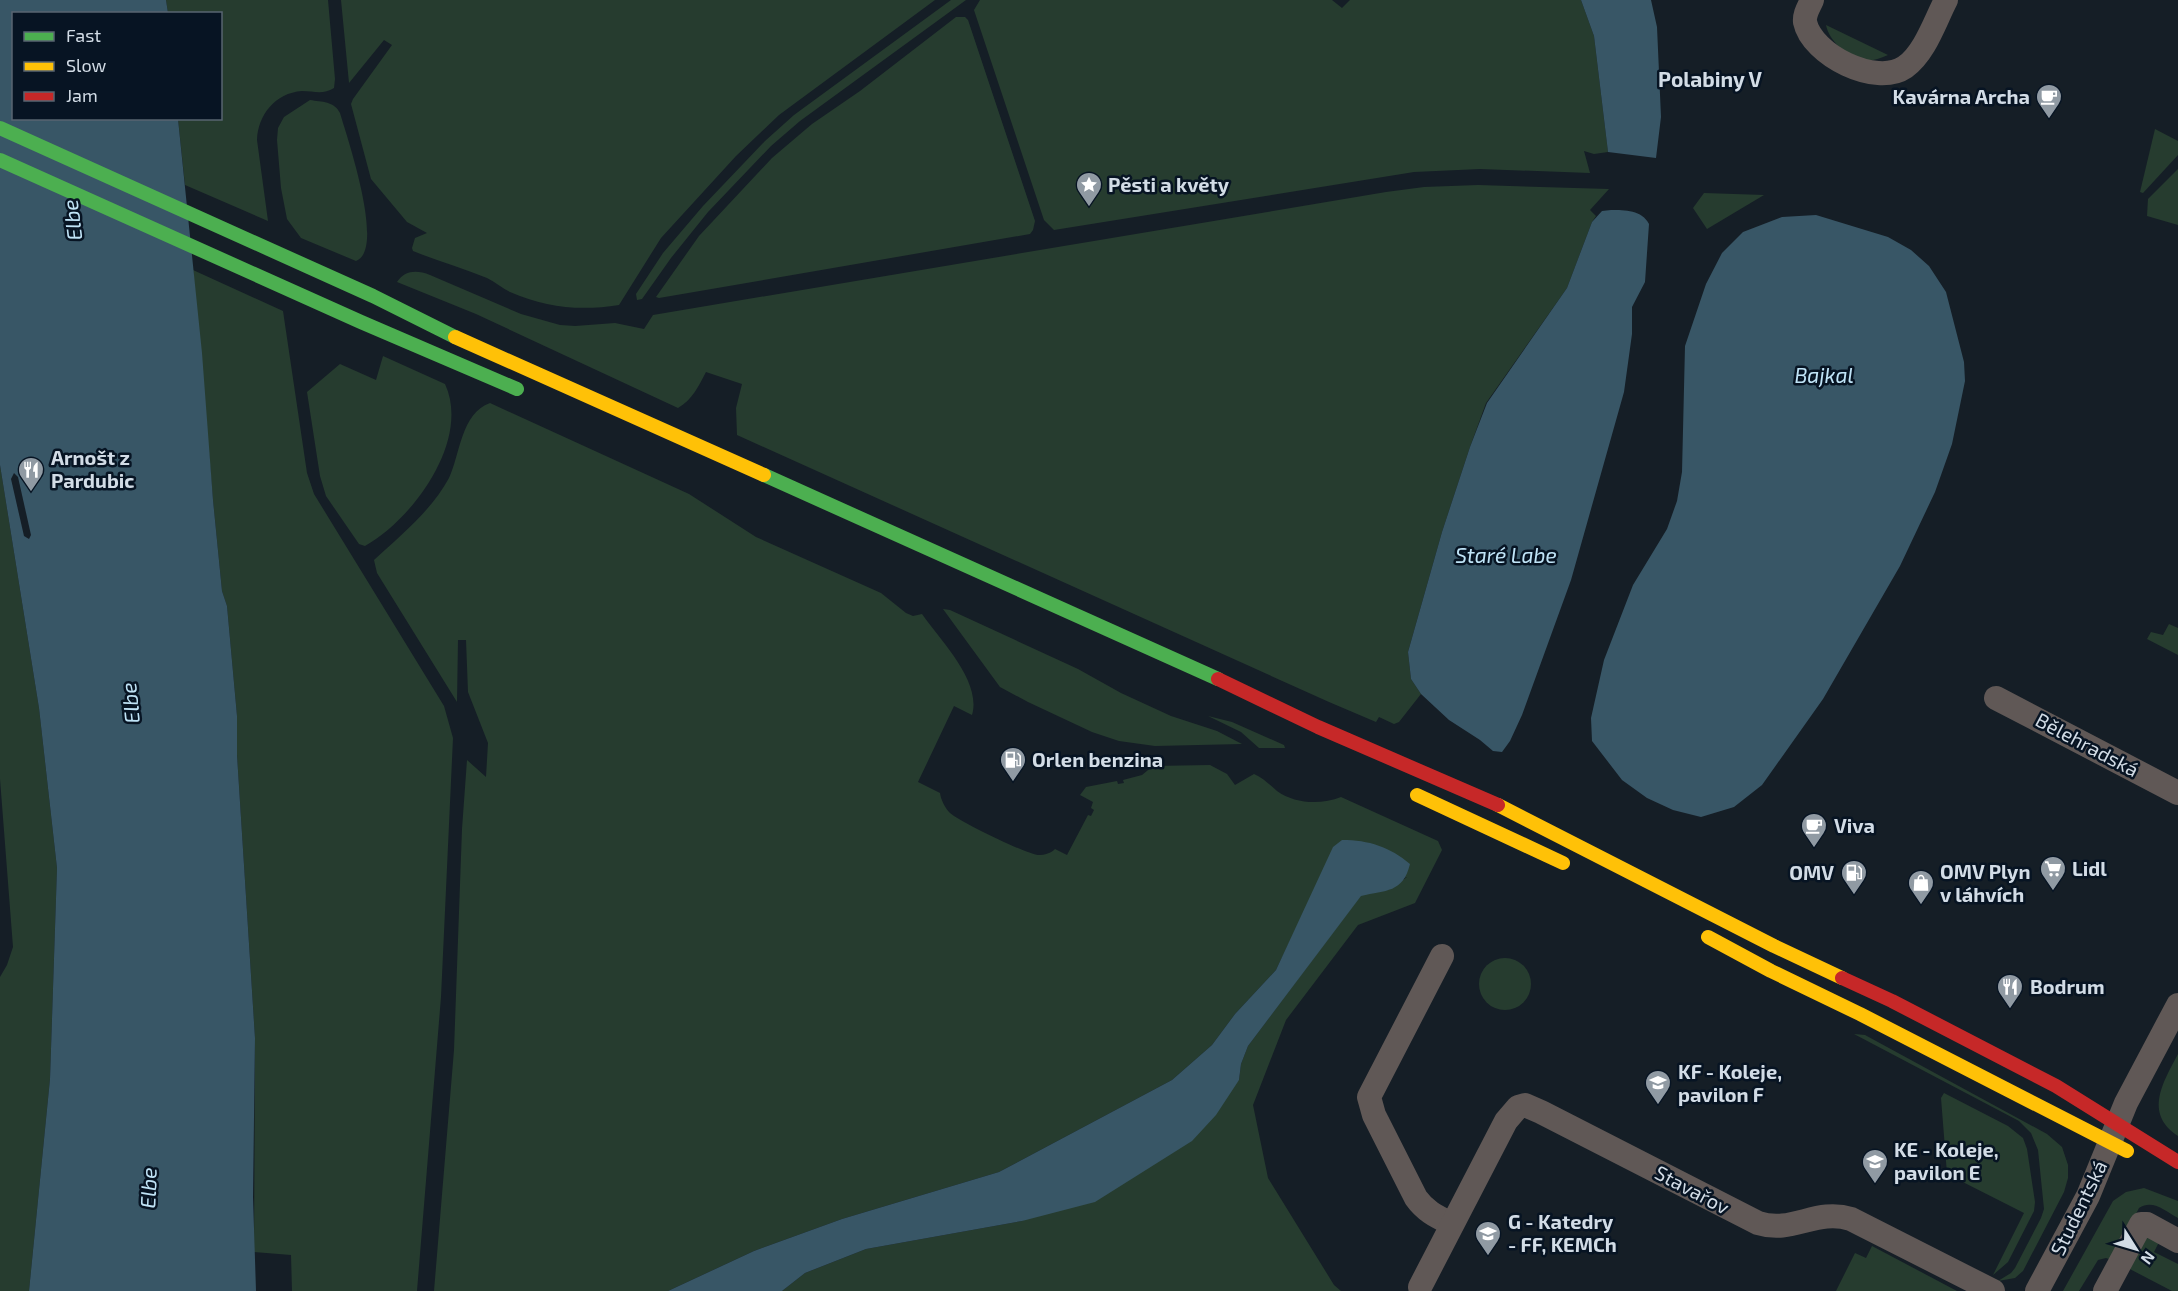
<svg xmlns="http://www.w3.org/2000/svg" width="2178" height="1291" font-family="'Exo 2',sans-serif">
  <rect width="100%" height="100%" fill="#151e26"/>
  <g fill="#263c2f">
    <path d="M166 0H328L335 79 334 88C323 95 314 91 302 91 275 93 258 115 257 140L268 221 185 185 178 119 220 118V14L168 13Z"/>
    <path d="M341 0H935L779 115 736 156 661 238 619 305C581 311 546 308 510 292 502 288 495 282 487 278 463 268 437 261 413 251L412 248 415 238 427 233 407 222 371 179 351 104 353 99 392 45 384 40 349 83Z"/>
    <path d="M951 0H966L800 121 771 146 708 212 671 258 642 299 637 300 636 294 663 253 703 206 765 141 794 115Z"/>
    <path d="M980 0H1332L1342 8 1350 0H1581L1594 36 1608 152 1594 154 1584 151 1590 173 1480 169 1414 172 1054 230 1044 220 974 10Z"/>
    <path d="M956 17H965L968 20 1035 221 1033 230 1030 234 659 298 656 297 699 236 772 158 812 124 860 91Z"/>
    <path d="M1826 25 1888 55C1880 58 1872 62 1864 60 1848 58 1829 41 1826 25Z"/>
    <path d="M310 100C322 102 334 101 340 113 347 137 386 250 356 261L301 238 287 219 281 188 277 140 278 128 284 117Z"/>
    <path d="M2155 129 2178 141V155L2143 193 2140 192Z"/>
    <path d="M2178 169V225L2147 216 2148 199Z"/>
    <path d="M1478 185 1609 189 1590 210 1596 216 1592 222 1567 288 1486 403 1470 447 1442 532 1408 652 1411 679 1421 694 1399 722 1394 724 1379 717 1376 722 1329 702 737 435 736 408 742 384 706 372C698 387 693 399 678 408L476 314 397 282C405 270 417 270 430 275L521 314 560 325 575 326 615 323 644 329 653 315 1386 192 1424 187Z"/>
    <path d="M1704 193 1764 195 1707 229 1693 208Z"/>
    <path d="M193 270 283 311 307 473 314 494 444 706 453 738 441 997 417 1291H292L291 1255 254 1252 255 1038 237 755V716L227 606 222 591 213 500Z"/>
    <path d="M383 356 445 384C471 440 413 519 365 546L359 544 326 496 320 476 307 392 340 364 376 380Z"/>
    <path d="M490 403 689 494 756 537 881 593 906 613 913 616 922 614C940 640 982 681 972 715L954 706 918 782 940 793C941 800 945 808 950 813 960 822 1026 854 1038 855 1045 855 1051 853 1055 849L1067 855 1088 815 1091 816 1094 810 1091 808 1093 802 1080 795 1086 787 1117 781 1118 784 1124 783 1123 780 1142 775 1153 766 1210 765 1227 774 1235 785 1254 774C1263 778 1269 784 1277 791 1295 804 1321 805 1341 797L1438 841 1442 850 1415 903 1358 925 1286 1020 1253 1105 1268 1178 1334 1285 1341 1291H782L805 1273 866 1249 1022 1221 1239 1080 1241 1064 1248 1046 1361 895 1390 889 1407 877 1300 920 1276 970 1235 1014 1212 1045 1172 1080 999 1172 842 1219 754 1251 668 1291H434L454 1050 462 829 467 760 486 777 488 743 468 692 466 640H458L457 702 377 573 374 560C401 535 431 511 449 478 460 455 461 413 490 403Z"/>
    <path d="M0 465 39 708 57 868 50 1079 29 1291H0V977L7 965 13 947 0 779Z"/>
    <path d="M943 609 950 610 1078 669 1121 693 1171 716 1217 731 1242 744 1155 746 1119 741 1092 732 1028 702 1000 687Z"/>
    <path d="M2169 624 2178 628V655L2147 639 2151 632 2163 635Z"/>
    <path d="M1208 716 1232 722 1284 745 1285 748H1259L1241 732Z"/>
    <circle cx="1505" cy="984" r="26"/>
    <path d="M1854 1034 1865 1035 2047 1134 2062 1147 2068 1165V1178L2064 1192 2023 1271 2015 1278 1998 1281 2011 1273 2015 1268 2041 1218 2044 1209 2038 1150 2031 1133 2019 1121Z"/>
    <path d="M2178 1054V1136C2143 1113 2164 1081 2178 1054Z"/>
    <path d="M1944 1093 2008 1126 2023 1138 2027 1149 2035 1202 2034 1211 2008 1262 1993 1275 2024 1213 1947 1174 1941 1098Z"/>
    <path d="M2144 1188 2178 1201V1218C2165 1211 2153 1199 2139 1208L2112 1260 2106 1258 2098 1260 2079 1291H2063L2113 1201 2126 1192Z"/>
    <path d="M2143 1229 2161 1238 2154 1252 2178 1264V1291H2172L2124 1266Z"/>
    <path d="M1872 1246 1957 1291H1836L1855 1253 1866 1258Z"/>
  </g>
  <g fill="#385666">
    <path d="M0 0H166L168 13 14 14V118L178 119 202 353 213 500 222 591 227 606 237 716V755L255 1038 253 1197 256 1291H29L50 1079 57 868 39 708 0 465Z"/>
    <path d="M1581 0H1651L1657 27 1661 117 1656 158 1608 152 1594 36Z"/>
    <path d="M1611 210C1625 210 1642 210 1649 224L1645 282 1632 307V334L1624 392 1571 580 1522 715 1510 741 1502 752 1493 751 1480 740 1449 720 1421 694 1411 679 1408 652 1442 532 1470 447 1487 403 1567 288 1592 222 1602 211Z"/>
    <path d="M1816 215 1888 237 1911 250 1929 266 1946 292 1964 362 1965 381 1952 444 1935 492 1900 566 1823 699 1762 785 1734 807 1701 817 1673 810 1647 798 1622 780 1592 741 1591 718 1604 660 1633 585 1667 529 1677 501 1682 472 1685 346 1706 284 1722 253 1743 232 1782 217Z"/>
    <path d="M1342 840C1369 840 1390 847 1410 864 1403 893 1386 890 1361 896L1248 1046 1241 1064 1239 1080 1216 1115 1192 1141 1095 1202 1022 1221 866 1249 805 1273 782 1291H668L754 1251 842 1219 999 1172 1172 1080 1212 1045 1235 1014 1276 970 1333 847Z"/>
  </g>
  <path fill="#151e26" d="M14 473 18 477 31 535 29 539 24 536 11 479Z"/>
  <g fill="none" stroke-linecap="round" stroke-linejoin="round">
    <g stroke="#605856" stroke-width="24">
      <path d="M1812 0C1809 7 1804 14 1805 22 1812 55 1876 87 1905 67 1925 53 1935 21 1946 0"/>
      <path d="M1996 698 2178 793"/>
      <path d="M1442 956 1369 1097 1374 1115 1416 1198C1426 1212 1438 1217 1452 1224"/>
      <path d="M1420 1287 1506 1121 1518 1107 1525 1105 1541 1112 1758 1223C1793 1234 1816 1208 1851 1219L1993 1291"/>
      <path d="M2037 1291 2088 1196 2126 1103 2178 1005"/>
      <path d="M2105 1291 2141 1224H2147L2178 1241"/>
    </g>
    <g stroke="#4caf50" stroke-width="14">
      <path d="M0 128 373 296 455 337"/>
      <path d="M0 160 361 322 517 389"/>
      <path d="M764 475 1218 679"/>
    </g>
    <g stroke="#ffc107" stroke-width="14">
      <path d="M455 337 764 475"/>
      <path d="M1417 795 1563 863"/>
      <path d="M1498 805 1774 946 1842 978"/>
      <path d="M1708 937 1771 971 1860 1014 2127 1151"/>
    </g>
    <g stroke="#c62828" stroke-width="14">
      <path d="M1218 679 1318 727 1498 805"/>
      <path d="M1842 978 1892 1001 2056 1086 2178 1162"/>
    </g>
  </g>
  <defs>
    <symbol id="cafe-pin" viewBox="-11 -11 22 30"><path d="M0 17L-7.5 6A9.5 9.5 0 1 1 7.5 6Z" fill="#909aa3" stroke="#071423"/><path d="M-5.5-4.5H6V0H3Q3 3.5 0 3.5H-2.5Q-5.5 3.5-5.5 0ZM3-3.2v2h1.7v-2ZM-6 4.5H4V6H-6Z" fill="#fff"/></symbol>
    <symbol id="sight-pin" viewBox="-11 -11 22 30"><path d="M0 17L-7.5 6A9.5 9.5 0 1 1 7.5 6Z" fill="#909aa3" stroke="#071423"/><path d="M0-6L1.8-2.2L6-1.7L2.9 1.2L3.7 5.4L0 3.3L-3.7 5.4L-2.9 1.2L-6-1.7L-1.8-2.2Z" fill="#fff"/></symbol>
    <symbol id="restaurant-pin" viewBox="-11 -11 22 30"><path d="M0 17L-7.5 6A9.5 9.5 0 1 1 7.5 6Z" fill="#909aa3" stroke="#071423"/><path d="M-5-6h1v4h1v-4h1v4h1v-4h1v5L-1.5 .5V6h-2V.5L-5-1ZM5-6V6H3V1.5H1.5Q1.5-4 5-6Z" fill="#fff"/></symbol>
    <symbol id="fuel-pin" viewBox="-11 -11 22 30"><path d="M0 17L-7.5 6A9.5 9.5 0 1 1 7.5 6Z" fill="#909aa3" stroke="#071423"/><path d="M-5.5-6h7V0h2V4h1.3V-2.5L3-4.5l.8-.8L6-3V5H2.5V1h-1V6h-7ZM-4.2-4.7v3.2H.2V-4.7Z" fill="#fff"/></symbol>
    <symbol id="supermarket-pin" viewBox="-11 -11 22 30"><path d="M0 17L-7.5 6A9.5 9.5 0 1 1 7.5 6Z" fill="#909aa3" stroke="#071423"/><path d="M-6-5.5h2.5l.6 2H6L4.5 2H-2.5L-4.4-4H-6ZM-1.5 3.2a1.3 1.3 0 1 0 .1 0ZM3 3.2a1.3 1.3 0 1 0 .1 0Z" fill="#fff"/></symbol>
    <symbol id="shop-pin" viewBox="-11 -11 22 30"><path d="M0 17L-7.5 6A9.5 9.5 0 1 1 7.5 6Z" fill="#909aa3" stroke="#071423"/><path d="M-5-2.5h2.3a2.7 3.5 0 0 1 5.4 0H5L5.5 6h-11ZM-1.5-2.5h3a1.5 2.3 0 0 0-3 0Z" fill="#fff"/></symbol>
    <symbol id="university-pin" viewBox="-11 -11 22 30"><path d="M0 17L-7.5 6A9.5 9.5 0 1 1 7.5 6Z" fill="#909aa3" stroke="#071423"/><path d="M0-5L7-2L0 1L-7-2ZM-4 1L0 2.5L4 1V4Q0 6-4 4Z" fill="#fff"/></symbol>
  </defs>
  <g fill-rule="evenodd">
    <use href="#cafe-pin" x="2034" y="82" width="30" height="40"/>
    <use href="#sight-pin" x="1074" y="170" width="30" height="40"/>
    <use href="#restaurant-pin" x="16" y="455" width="30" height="40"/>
    <use href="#fuel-pin" x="998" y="745" width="30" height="40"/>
    <use href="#cafe-pin" x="1799" y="811" width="30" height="40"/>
    <use href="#supermarket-pin" x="2038" y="854" width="30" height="40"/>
    <use href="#fuel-pin" x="1839" y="858" width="30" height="40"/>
    <use href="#shop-pin" x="1906" y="868" width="30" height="40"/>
    <use href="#restaurant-pin" x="1995" y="972" width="30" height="40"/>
    <use href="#university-pin" x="1643" y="1068" width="30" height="40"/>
    <use href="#university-pin" x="1860" y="1147" width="30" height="40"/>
    <use href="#university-pin" x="1473" y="1219" width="30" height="40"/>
  </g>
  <g text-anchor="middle" stroke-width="5" stroke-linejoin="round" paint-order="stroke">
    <g font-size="20" font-weight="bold" fill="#d2dce6" stroke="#071423" text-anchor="start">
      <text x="2030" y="104" text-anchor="end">Kavárna Archa</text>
      <text x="1108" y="192">Pěsti a květy</text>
      <text x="51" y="465">Arnošt z<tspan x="51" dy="23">Pardubic</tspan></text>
      <text x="1032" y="767">Orlen benzina</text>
      <text x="1834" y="833">Viva</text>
      <text x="2072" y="876">Lidl</text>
      <text x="1940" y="879">OMV Plyn<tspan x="1940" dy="23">v láhvích</tspan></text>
      <text x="1834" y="880" text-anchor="end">OMV</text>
      <text x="2030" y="994">Bodrum</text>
      <text x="1678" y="1079">KF - Koleje,<tspan x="1678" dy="23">pavilon F</tspan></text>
      <text x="1894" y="1157">KE - Koleje,<tspan x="1894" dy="23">pavilon E</tspan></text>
      <text x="1508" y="1229">G - Katedry<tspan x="1508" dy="23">- FF, KEMCh</tspan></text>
    </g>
    <g font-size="20" fill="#d2dce6" stroke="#071423">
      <text transform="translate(2087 745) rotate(28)" y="7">Bělehradská</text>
      <text transform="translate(1692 1190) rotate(28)" y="7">Stavařov</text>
      <text transform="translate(2079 1208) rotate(-64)" y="7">Studentská</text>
    </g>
    <g font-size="21" font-weight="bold" fill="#d2dce6" stroke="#071423">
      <text x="1710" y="87">Polabiny V</text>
    </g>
    <g font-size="21" font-style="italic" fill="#c0e4f7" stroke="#071423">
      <text transform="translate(73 220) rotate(-97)" y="7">Elbe</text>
      <text x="1824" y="383">Bajkal</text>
      <text x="1506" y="563">Staré Labe</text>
      <text transform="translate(131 703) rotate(-96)" y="7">Elbe</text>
      <text transform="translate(149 1188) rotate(-88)" y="7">Elbe</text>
    </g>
  </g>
  <rect x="12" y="12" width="210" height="108" fill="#071423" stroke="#586471" stroke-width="1.5"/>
  <rect x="24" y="32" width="30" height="9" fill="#4caf50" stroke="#586471" stroke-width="1.5"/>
  <text x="66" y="42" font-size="18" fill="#d2dce6">Fast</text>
  <rect x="24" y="62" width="30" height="9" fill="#ffc107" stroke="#586471" stroke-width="1.5"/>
  <text x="66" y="72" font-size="18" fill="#d2dce6">Slow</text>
  <rect x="24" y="92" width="30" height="9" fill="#c62828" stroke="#586471" stroke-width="1.5"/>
  <text x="66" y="102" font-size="18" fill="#d2dce6">Jam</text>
  <g transform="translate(2136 1249) rotate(127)" stroke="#071423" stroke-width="4.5" paint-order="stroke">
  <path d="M0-4.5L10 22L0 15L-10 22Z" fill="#d2dce6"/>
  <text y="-9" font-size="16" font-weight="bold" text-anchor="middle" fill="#d2dce6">N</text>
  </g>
</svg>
